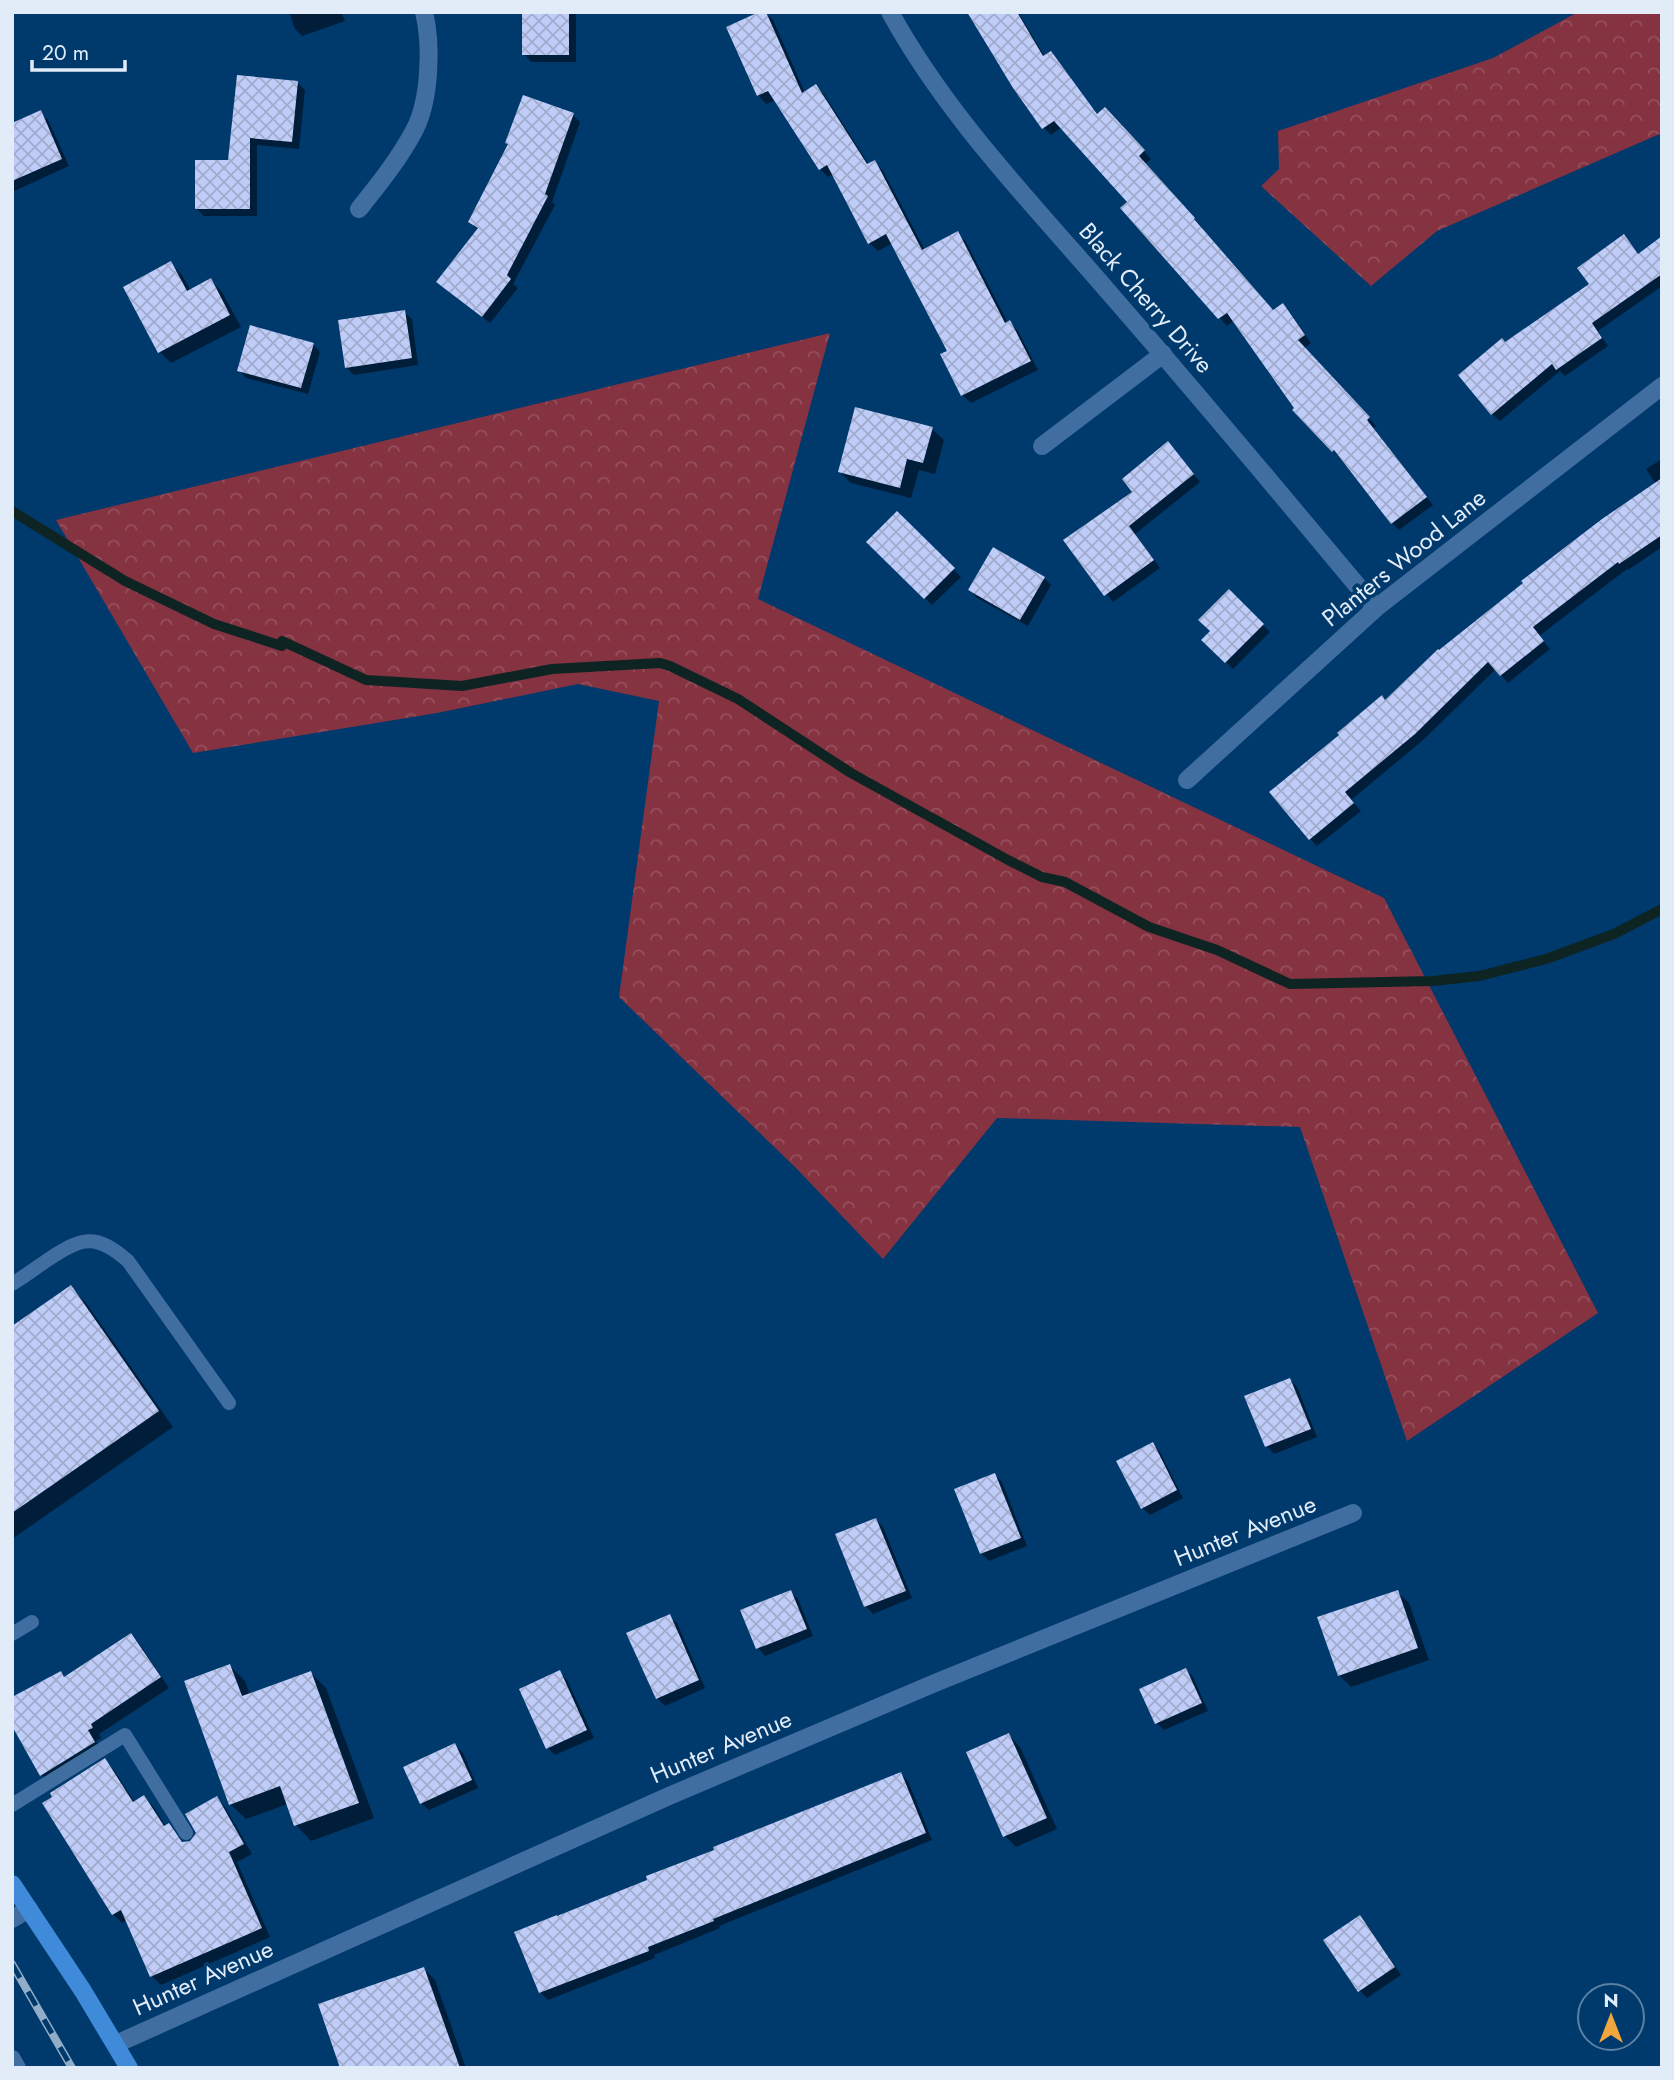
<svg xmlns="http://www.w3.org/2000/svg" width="1674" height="2080" font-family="Jost,sans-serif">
  <defs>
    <pattern id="forest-crowns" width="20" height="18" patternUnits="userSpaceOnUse" patternTransform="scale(1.75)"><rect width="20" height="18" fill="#853241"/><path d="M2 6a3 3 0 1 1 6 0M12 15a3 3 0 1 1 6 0" fill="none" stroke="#96505d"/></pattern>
    <pattern id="building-cross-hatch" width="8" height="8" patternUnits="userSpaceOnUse" patternTransform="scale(1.75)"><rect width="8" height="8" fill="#bfccf8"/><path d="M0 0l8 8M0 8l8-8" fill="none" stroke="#a0abcc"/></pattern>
  </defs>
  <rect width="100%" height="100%" fill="#00396c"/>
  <g fill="url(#forest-crowns)">
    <path d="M1578 12H1662V133L1437 231 1371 286 1261 186 1279 169 1278 131 1493 58Z"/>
    <path d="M830 333 758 599 1384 898 1598 1313 1407 1441 1300 1127 997 1118 883 1259 796 1168 619 997 659 701 578 684 437 713 193 753 56 520Z"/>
  </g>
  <g fill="#0007">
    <path d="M289 12H341L345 21 302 36 295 29Z"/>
    <path d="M524 12H576V62H531L524 54Z"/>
    <path d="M765 12 773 20 805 93 816 86 824 94 869 165 875 162 883 171 925 250 958 234 966 242 1008 323H1010L1018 331 1038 370 971 403 962 395 950 352 893 243 878 251 869 243 834 174 828 177 820 169 776 100 766 104 758 95Z"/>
    <path d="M969 12H1018L1045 57 1098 116 1113 117 1151 159 1145 164 1201 226 1200 227 1273 312 1282 305 1290 313 1311 343 1304 348 1376 426 1373 428 1433 505 1399 530 1392 523 1340 458 1296 409 1234 320 1227 326 1220 318 1123 208 1130 202 1062 127 1051 135 1044 128 1014 87Z"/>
    <path d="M297 83 305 90 299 149 257 145V216H204L197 209 230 161Z"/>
    <path d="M40 113 48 120 69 166 12 192V125Z"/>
    <path d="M573 115 580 122 552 202 555 205 513 284 518 288 490 323 446 289 478 230 470 222Z"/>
    <path d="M1624 237 1639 255 1662 238V286L1598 331 1608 346 1565 376 1560 371 1500 421 1492 414 1506 344 1591 284Z"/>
    <path d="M170 263 182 275 191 291 211 281 222 292 241 327 171 363 160 352Z"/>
    <path d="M404 312 412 319 418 365 354 375 346 367Z"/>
    <path d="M313 344 320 352 308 394 246 378 239 370Z"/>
    <path d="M932 429 944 440 935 474 919 470 911 498 851 483 840 472Z"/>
    <path d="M1175 451 1200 482 1135 534 1160 568 1113 602 1066 540 1135 492Z"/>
    <path d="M1662 459V547L1628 570 1627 569 1539 636 1550 649 1508 683 1496 669 1422 741 1351 800 1361 811 1317 846 1310 839 1386 702 1656 484 1646 469Z"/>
    <path d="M897 513 961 577 932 605 869 542Z"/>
    <path d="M1044 578 1051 585 1028 626 977 598 970 590Z"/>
    <path d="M1229 591 1270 632 1233 669 1204 640 1212 632Z"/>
    <path d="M71 1288 86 1303 173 1427 12 1539V1328Z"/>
    <path d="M1290 1380 1297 1387 1317 1437 1274 1454 1267 1446 1247 1397Z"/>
    <path d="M1153 1444 1160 1452 1183 1498 1150 1515 1142 1508Z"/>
    <path d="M995 1475 1002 1482 1027 1546 989 1561 981 1553Z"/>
    <path d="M876 1520 883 1527 912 1598 873 1614 866 1606Z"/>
    <path d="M790 1592 798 1599 813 1636 765 1656 758 1648Z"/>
    <path d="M1397 1592 1409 1603 1429 1660 1351 1687 1339 1675Z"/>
    <path d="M669 1616 677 1623 705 1688 665 1706 657 1698Z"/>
    <path d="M131 1635 140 1645 169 1688 99 1734 101 1738 96 1741 104 1752 51 1785 42 1775 12 1722 60 1673 66 1678Z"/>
    <path d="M230 1666 245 1681 250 1695 311 1673 326 1688 374 1818 311 1841 296 1825 288 1804 246 1819 230 1804Z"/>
    <path d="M1186 1670 1193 1677 1208 1711 1164 1730 1157 1723Z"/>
    <path d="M559 1672 567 1680 594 1738 555 1755 548 1748Z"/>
    <path d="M1009 1735 1020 1747 1057 1829 1016 1847 1005 1836Z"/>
    <path d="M455 1745 463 1753 478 1788 429 1810 421 1803Z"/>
    <path d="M105 1761 114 1770 135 1803 144 1797 153 1806 166 1827 168 1825 184 1843H191L216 1798 225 1807 252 1854 237 1862 270 1937 161 1985 152 1976 127 1920 122 1923 113 1914Z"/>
    <path d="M901 1774 908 1781 932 1840 719 1926 720 1928 654 1955 655 1958 548 2000 540 1992 558 1918Z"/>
    <path d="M1360 1917 1367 1925 1401 1975 1367 1998 1360 1991Z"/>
    <path d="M424 1969 435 1980 466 2068H342Z"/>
  </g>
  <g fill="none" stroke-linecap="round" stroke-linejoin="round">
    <path stroke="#0d2423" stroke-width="10" d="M12 511 125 581 214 624 282 646V641L366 680 462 686 552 669 660 663 670 666 738 699 851 773 1008 860 1042 877 1065 882 1149 927 1217 950 1290 984 1433 981 1479 976 1546 959 1614 934 1662 909"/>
  </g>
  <g fill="url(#building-cross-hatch)">
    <rect x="522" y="12" width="47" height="43"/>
    <path d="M759 12H766L802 93 816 84 867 164 875 160 922 250 958 231 1005 323 1010 320 1031 361 961 396 940 354 947 351 886 234 868 244 827 165 819 170 768 91 757 96 726 27Z"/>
    <path d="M967 12H1017L1043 56 1051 51 1097 114 1105 107 1145 150 1139 156 1195 218 1194 219 1273 310 1283 303 1305 335 1298 340 1370 417 1367 420 1427 497 1391 524 1334 450 1332 452 1292 410 1294 408 1227 313 1218 319 1120 208 1127 202 1054 121 1042 129 1013 88Z"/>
    <path d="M237 75 298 81 292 142 250 138V209H195V160H228Z"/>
    <path d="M523 95 574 113 545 194 548 196 507 275 511 279 482 317 436 282 478 228 468 222 508 144 505 143Z"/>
    <path d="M41 110 62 159 12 181V123Z"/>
    <path d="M1624 234 1638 254 1662 236V274L1592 323 1602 338 1556 370 1552 364 1491 415 1458 375 1502 338 1505 342 1589 284 1577 268Z"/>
    <path d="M171 261 187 291 211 278 230 315 158 353 123 287Z"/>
    <path d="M405 310 412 358 345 368 338 320Z"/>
    <path d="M250 325 314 343 301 388 237 371Z"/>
    <path d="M855 407 933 427 923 463 907 459 900 488 838 472Z"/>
    <path d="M1168 441 1194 474 1129 526 1154 560 1104 596 1063 540 1132 492 1122 479Z"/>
    <path d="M1662 478V535L1619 564 1618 562 1533 627 1544 641 1500 676 1488 662 1415 734 1345 792 1354 803 1309 840 1269 792 1339 735 1337 733 1382 695 1385 700 1438 649 1439 650 1523 583 1521 581 1602 519Z"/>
    <path d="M897 511 955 568 924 599 866 542Z"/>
    <path d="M993 547 1045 577 1020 620 968 590Z"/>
    <path d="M1229 589 1264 624 1225 663 1201 640 1210 631 1198 620Z"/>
    <path d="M71 1285 159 1411 12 1513V1326Z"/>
    <path d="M1290 1378 1311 1429 1265 1447 1244 1396Z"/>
    <path d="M1153 1442 1177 1490 1141 1509 1116 1461Z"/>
    <path d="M995 1473 1021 1538 980 1554 954 1489Z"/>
    <path d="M876 1518 906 1591 864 1607 835 1534Z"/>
    <path d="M791 1590 807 1629 756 1649 740 1610Z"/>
    <path d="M1398 1590 1418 1648 1338 1676 1317 1617Z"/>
    <path d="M670 1614 699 1680 656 1699 626 1633Z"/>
    <path d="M131 1633 161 1677 91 1724 93 1728 88 1730 95 1742 40 1776 12 1726V1697L61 1671 64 1677Z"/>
    <path d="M230 1664 242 1696 311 1671 359 1803 294 1826 280 1786 229 1805 184 1681Z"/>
    <path d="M1186 1668 1202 1703 1155 1724 1139 1689Z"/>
    <path d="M560 1670 587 1730 546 1749 519 1689Z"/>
    <path d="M1009 1733 1047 1818 1003 1837 966 1752Z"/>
    <path d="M455 1743 472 1780 420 1804 403 1767Z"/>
    <path d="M105 1758 133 1802 144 1795 164 1826 169 1823 182 1842 190 1841 196 1833 185 1814 217 1796 244 1844 229 1852 262 1928 150 1977 121 1910 112 1915 42 1803 52 1797 50 1793Z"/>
    <path d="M901 1772 926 1833 713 1919 714 1921 648 1947 649 1951 539 1993 514 1932 557 1915V1916L647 1880 646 1876 714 1850 713 1847Z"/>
    <path d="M1360 1915 1395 1967 1358 1992 1323 1940Z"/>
    <path d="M424 1967 460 2068H340L318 2004Z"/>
  </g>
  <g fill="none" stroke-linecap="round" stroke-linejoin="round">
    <g stroke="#416ea0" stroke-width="14">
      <path d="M12 1284C25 1276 37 1267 49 1259 82 1237 96 1233 128 1261L229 1403"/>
      <path d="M12 1634 32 1622"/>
      <path d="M12 1805 125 1735 186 1833"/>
    </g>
    <g stroke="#416ea0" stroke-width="18">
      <path d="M890 12C948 118 1034 205 1112 296 1202 399 1289 504 1376 608"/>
      <path d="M359 209C379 184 400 158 415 129 430 99 432 45 424 12"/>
      <path d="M1042 446 1163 354"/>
      <path d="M1187 780 1376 608 1662 386"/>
      <path d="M12 1919 29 1909"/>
      <path d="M116 2044 669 1796 935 1683 1353 1513"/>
      <path d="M12 2059 17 2068"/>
    </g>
    <path stroke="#408bd9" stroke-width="18" d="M12 1884 83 1991 129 2068"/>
    <defs>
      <path id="rail" d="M12 1964 72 2068"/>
    </defs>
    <use href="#rail" stroke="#92adc7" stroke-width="8"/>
    <use href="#rail" stroke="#00396c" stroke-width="5" stroke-dasharray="16" stroke-linecap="butt"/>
  </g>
  <g text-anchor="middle" stroke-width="7" stroke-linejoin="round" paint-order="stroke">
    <g font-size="24" fill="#e1ecf8" stroke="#00396c">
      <text transform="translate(1146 298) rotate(49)" y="8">Black Cherry Drive</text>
      <text transform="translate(1404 558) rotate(-39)" y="8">Planters Wood Lane</text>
      <text transform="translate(1245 1531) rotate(-22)" y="8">Hunter Avenue</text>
      <text transform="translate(721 1747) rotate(-23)" y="8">Hunter Avenue</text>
      <text transform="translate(203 1978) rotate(-24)" y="8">Hunter Avenue</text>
    </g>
  </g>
  <rect width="1674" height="2080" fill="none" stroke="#e1ecf8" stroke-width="28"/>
  <g transform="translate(1611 2017)"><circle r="33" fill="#00396c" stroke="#5a81a4" stroke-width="2"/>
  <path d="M0-5L12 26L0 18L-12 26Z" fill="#efa73e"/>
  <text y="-10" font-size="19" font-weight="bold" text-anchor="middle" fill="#e1ecf8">N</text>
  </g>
  <path d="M32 60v10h93v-10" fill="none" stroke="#e1ecf8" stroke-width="3.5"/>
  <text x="42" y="60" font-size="21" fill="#e1ecf8" stroke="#00396c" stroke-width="5" paint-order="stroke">20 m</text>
</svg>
